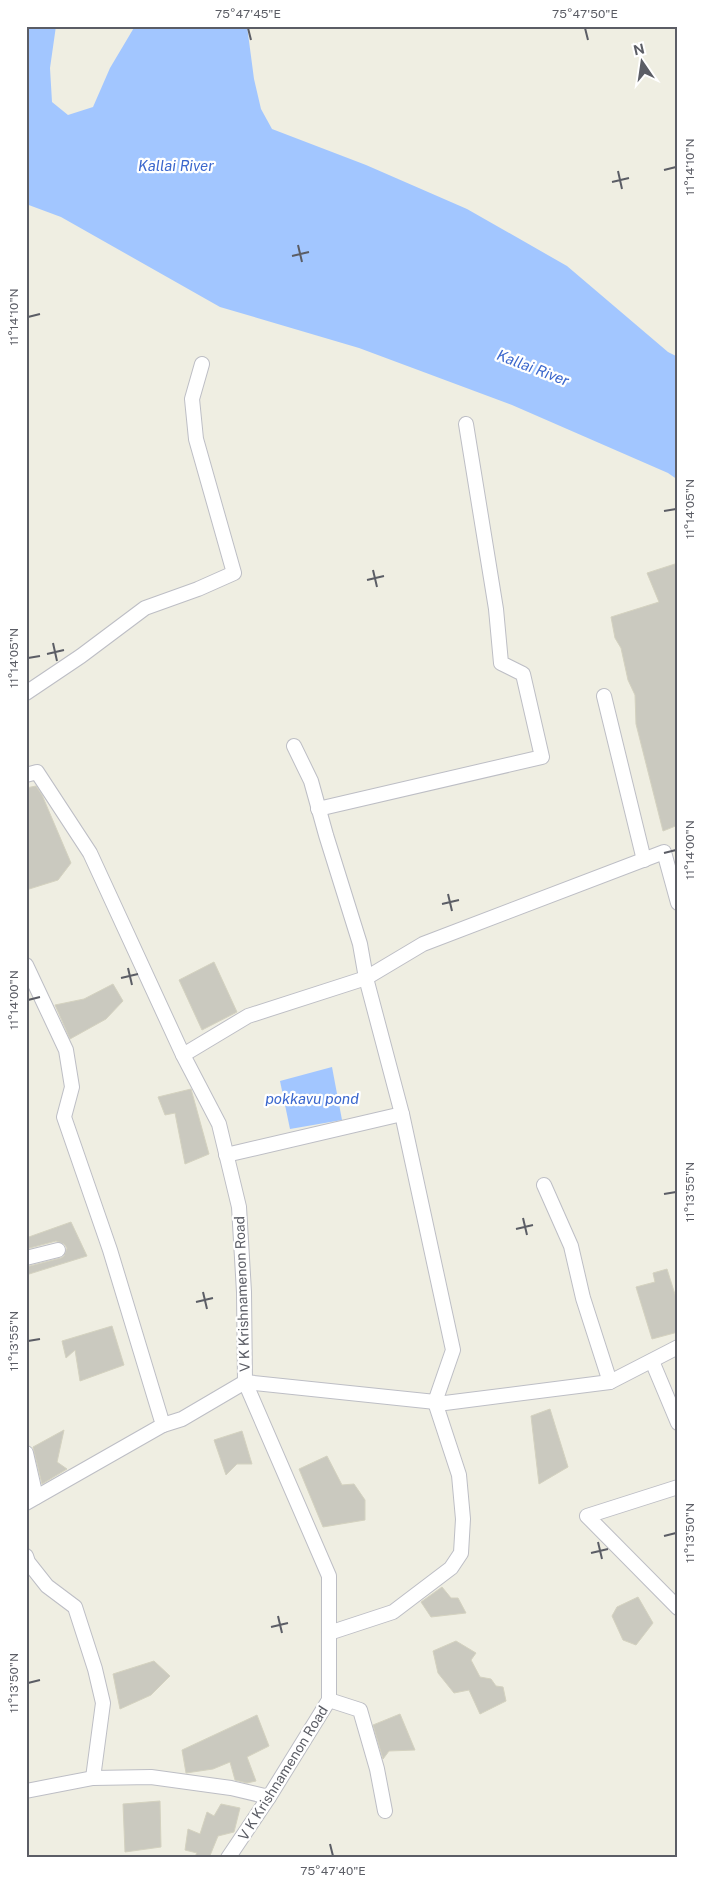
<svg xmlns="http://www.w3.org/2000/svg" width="704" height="1884" font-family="'Public Sans',sans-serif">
  <rect width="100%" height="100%" fill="#efeee2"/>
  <g fill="#a2c6ff">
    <path d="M26 26H56L50 68 52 102 68 115 93 107 110 68 135 26H247L254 79 261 109 272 129 366 165 467 209 567 266 668 352 678 357V480L668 473 512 405 359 348 220 307 61 217 26 204Z"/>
    <path d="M332 1067 342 1120 290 1129 280 1081Z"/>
  </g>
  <g fill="#cac9bf" stroke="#d4d2c0">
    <path d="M678 563V825L663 831 636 724 635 695 628 680 621 648 615 638 611 617 659 602 647 573Z"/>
    <path d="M36 786 42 795 71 863 58 880 26 890V788Z"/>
    <path d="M214 962 237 1012 202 1030 179 980Z"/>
    <path d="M113 984 123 1001 106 1019 70 1039 55 1005 84 999Z"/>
    <path d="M191 1089 209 1154 185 1164 175 1113 165 1115 158 1097Z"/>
    <path d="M71 1222 87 1256 26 1275V1267L61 1258 64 1256 67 1248 64 1244 56 1241 26 1249V1238Z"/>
    <path d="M667 1269 678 1304V1332L652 1339 636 1287 655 1282 653 1273Z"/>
    <path d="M112 1326 124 1365 80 1381 75 1350 66 1358 62 1341Z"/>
    <path d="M550 1409 568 1467 539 1484 531 1416Z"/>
    <path d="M64 1430 57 1462 67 1469 42 1484 33 1447Z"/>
    <path d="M242 1431 252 1464H237L226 1475 214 1440Z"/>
    <path d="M327 1456 342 1485 354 1484 365 1500V1520L323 1527 299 1469Z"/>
    <path d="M442 1587 451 1598H458L466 1613 431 1617 421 1602Z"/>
    <path d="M638 1597 653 1623 636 1645 623 1640 612 1616 617 1607Z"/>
    <path d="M456 1641 476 1653 471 1660 480 1677 491 1679 496 1686 503 1687 506 1701 480 1714 469 1690 454 1693 438 1673 433 1651Z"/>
    <path d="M154 1661 170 1676 151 1695 120 1709 113 1674Z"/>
    <path d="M400 1714 415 1750 389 1751 383 1759 373 1725Z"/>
    <path d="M257 1715 269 1746 247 1757 256 1781 247 1783 235 1780 230 1762 213 1769 186 1773 182 1750Z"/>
    <path d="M160 1801 161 1847 125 1852 123 1804Z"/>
    <path d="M221 1804 240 1808 234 1832 218 1836 209 1858H194L197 1853 185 1850 188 1829 200 1834 207 1812 214 1816Z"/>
  </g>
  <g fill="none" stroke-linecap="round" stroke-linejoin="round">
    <defs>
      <g id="minor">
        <path d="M26 693 81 656 145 608 198 589 234 573 196 439 192 399 202 364"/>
        <path d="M604 696 644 860"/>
        <path d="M26 775 37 772 90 853 183 1055 219 1124 239 1207 244 1292 245 1382 329 1576V1700L269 1797 228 1858"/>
        <path d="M318 809 542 757 523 674 501 663 496 609 466 424"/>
        <path d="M26 965 66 1050 72 1087 64 1117 110 1250 163 1425 26 1503"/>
        <path d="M183 1055 248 1016 366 978 423 944 664 852 678 903"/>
        <path d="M226 1155 402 1114 366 978 360 944 326 835 311 781 294 746"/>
        <path d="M544 1185 571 1246 583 1298 610 1382"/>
        <path d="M26 1258 58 1250"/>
        <path d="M652 1361 678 1423"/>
        <path d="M163 1425 182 1419 245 1382 445 1403 610 1382 678 1347"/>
        <path d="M26 1453 36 1497"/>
        <path d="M678 1487 587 1516 678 1608"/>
        <path d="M26 1556 28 1562 47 1586 75 1607 95 1669 103 1703 93 1778 151 1777 231 1788 269 1797"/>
        <path d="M329 1633 393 1612 451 1568 461 1553 463 1519 459 1475 435 1402 453 1350 402 1114"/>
        <path d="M329 1700 360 1710 377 1769 385 1811"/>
        <path d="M26 1791 93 1778"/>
      </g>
    </defs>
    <use href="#minor" stroke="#bdbec5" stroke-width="16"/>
    <use href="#minor" stroke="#fff" stroke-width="14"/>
  </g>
  <path fill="none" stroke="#5b5d65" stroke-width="2" d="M248 28 251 40M585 28 588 40M664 170 676 167M618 171 622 189M612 182 629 178M298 245 302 262M292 256 309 252M28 317 40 314M664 511 676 509M373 570 377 587M367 580 384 576M53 643 57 661M47 654 64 650M28 658 40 656M664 853 676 850M448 894 452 911M442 904 459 900M128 968 132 985M121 978 138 974M28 1000 40 997M664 1194 676 1192M523 1218 527 1235M516 1229 533 1225M203 1292 207 1309M196 1302 213 1298M28 1341 40 1339M664 1536 676 1533M598 1542 602 1559M591 1553 608 1549M278 1616 282 1633M271 1627 288 1623M28 1683 40 1680M330 1844 333 1856"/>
  <g text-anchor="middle" stroke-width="4.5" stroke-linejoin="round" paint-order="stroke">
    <g font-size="14" fill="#5b5d65" stroke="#fff">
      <text transform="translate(242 1294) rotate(-92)" y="5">V K Krishnamenon Road</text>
      <text transform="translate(283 1773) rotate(-58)" y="5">V K Krishnamenon Road</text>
    </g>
    <g font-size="15" font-style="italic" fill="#3b67cd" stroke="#fff">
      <text x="176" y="171">Kallai River</text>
      <text transform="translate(533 368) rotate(21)" y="5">Kallai River</text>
      <text x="312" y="1104">pokkavu pond</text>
    </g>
  </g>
  <rect width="704" height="1884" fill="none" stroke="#ffffff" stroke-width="55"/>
  <g transform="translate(642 62) rotate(347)" stroke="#ffffff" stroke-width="4" paint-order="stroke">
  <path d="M0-4L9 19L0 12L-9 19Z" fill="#5b5d65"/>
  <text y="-8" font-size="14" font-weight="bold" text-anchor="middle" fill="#5b5d65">N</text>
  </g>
  <rect x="28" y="28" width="648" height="1828" fill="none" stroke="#5b5d65" stroke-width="2"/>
  <g font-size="12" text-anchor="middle" fill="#5b5d65">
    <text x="248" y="18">75°47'45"E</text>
    <text x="585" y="18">75°47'50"E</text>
    <text transform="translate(690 167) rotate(-90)" y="4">11°14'10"N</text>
    <text transform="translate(14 317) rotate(-90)" y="4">11°14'10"N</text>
    <text transform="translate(690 509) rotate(-90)" y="4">11°14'05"N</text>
    <text transform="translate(14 658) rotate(-90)" y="4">11°14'05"N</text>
    <text transform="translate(690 850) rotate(-90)" y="4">11°14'00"N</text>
    <text transform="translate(14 1000) rotate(-90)" y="4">11°14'00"N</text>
    <text transform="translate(690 1192) rotate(-90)" y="4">11°13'55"N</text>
    <text transform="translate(14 1341) rotate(-90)" y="4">11°13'55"N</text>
    <text transform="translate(690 1533) rotate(-90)" y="4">11°13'50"N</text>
    <text transform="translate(14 1683) rotate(-90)" y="4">11°13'50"N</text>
    <text x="333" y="1875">75°47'40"E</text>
  </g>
</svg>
